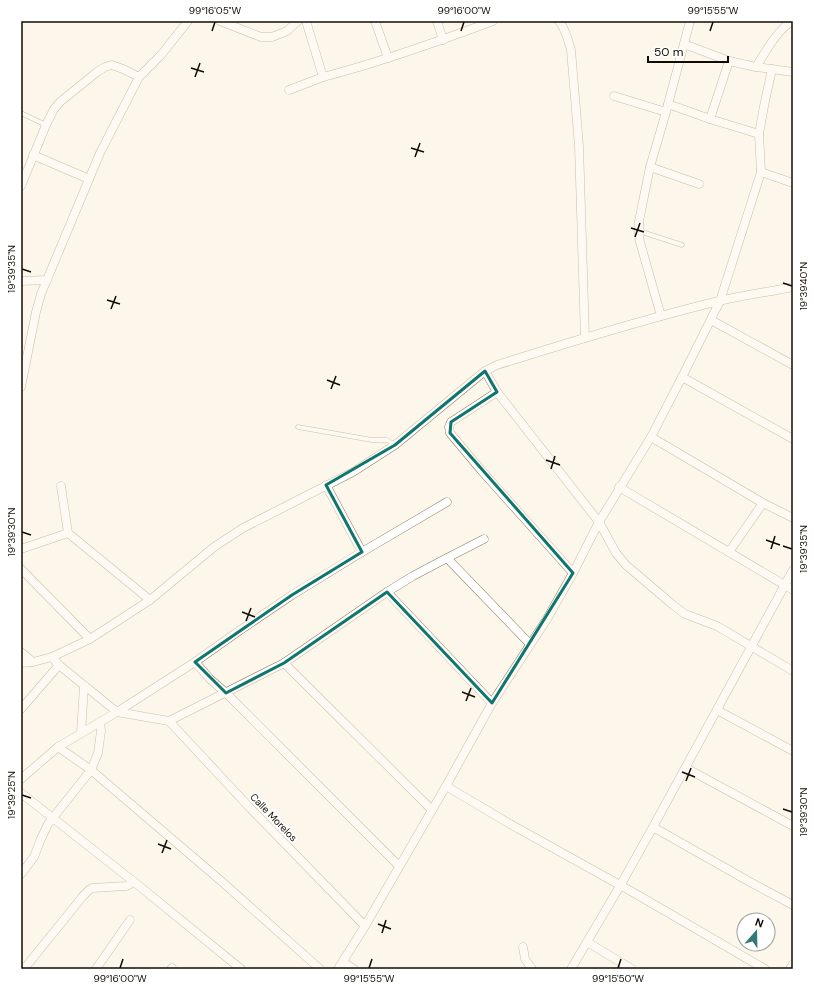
<svg xmlns="http://www.w3.org/2000/svg" width="814" height="990" font-family="'DM Sans',sans-serif">
  <rect width="100%" height="100%" fill="#fdf6ea"/>
  <g fill="none" stroke-linecap="round" stroke-linejoin="round">
    <defs>
      <g id="lane">
        <path d="M21 113 46 125"/>
        <path d="M639 231 682 245"/>
        <path d="M298 427 372 440H387L395 445"/>
      </g>
      <g id="street">
        <path d="M220 21 261 37H272L287 31 298 21"/>
        <path d="M306 21 323 77C381 62 437 42 493 21"/>
        <path d="M375 21 388 58"/>
        <path d="M437 21 443 40"/>
        <path d="M559 21C566 30 568 40 571 50L579 146 585 338"/>
        <path d="M684 44 729 61 756 67 793 72"/>
        <path d="M756 67C765 53 778 28 793 21"/>
        <path d="M289 90 323 77"/>
        <path d="M614 96 666 112"/>
        <path d="M668 104 710 119 759 134"/>
        <path d="M710 119 729 61"/>
        <path d="M33 155 89 179"/>
        <path d="M650 167 699 184"/>
        <path d="M761 172 793 183"/>
        <path d="M21 186 46 125 54 109 60 102 97 72 105 67 112 65 123 69 139 77"/>
        <path d="M21 281 47 280"/>
        <path d="M661 316 640 242 639 237V221L650 167 666 112 690 21"/>
        <path d="M711 320 793 365"/>
        <path d="M485 371 497 392 599 522 616 553 626 565 673 605 685 614 717 626 793 671"/>
        <path d="M682 377 793 439"/>
        <path d="M21 387 36 312 41 294 100 153 139 77 161 55 188 21"/>
        <path d="M497 392 451 422 449 427 450 433 481 470 573 573"/>
        <path d="M651 437 763 503 793 518"/>
        <path d="M326 485 362 552"/>
        <path d="M61 486 68 533 150 600"/>
        <path d="M619 487 793 590"/>
        <path d="M21 549 68 533"/>
        <path d="M729 552 763 503"/>
        <path d="M447 558 484 539"/>
        <path d="M21 569 90 639"/>
        <path d="M387 592 492 703"/>
        <path d="M21 652 33 662"/>
        <path d="M52 657 59 665 117 712 169 721 284 663 387 592 413 576 447 558 530 644"/>
        <path d="M195 662 210 679 226 693 399 866"/>
        <path d="M21 663 33 662 52 657 90 639 150 600 214 547 243 528 353 472 395 445 485 371 497 365C570 342 644 319 719 301 743 295 768 292 793 287"/>
        <path d="M284 663 432 810"/>
        <path d="M21 709 59 665"/>
        <path d="M717 710 793 751"/>
        <path d="M169 721 251 809 365 926"/>
        <path d="M81 733 84 686"/>
        <path d="M58 747 91 770 220 880 320 969"/>
        <path d="M686 768 793 826"/>
        <path d="M21 779 58 747 117 712 195 662 236 633 292 595 362 552 447 502"/>
        <path d="M446 786 510 824 636 894 765 969"/>
        <path d="M21 793 138 885 241 969"/>
        <path d="M653 827 750 882 793 905"/>
        <path d="M21 874 34 857 40 841 48 824 91 770 98 753 101 731 100 722"/>
        <path d="M587 942 632 969"/>
        <path d="M523 947 525 959 532 969"/>
        <path d="M343 962 354 969"/>
        <path d="M24 969 83 896 89 890 92 888 126 886 129 885 132 880"/>
        <path d="M96 969 130 920"/>
        <path d="M171 969 172 968"/>
        <path d="M338 969 365 926 446 786 492 703 547 619 573 573 599 522 651 437 682 377 720 301 761 172 759 134 764 106 772 69"/>
        <path d="M571 969 620 886 653 827 793 570"/>
        <path d="M790 969 793 964"/>
      </g>
    </defs>
    <use href="#lane" stroke="#8c7c61" stroke-width="5"/>
    <use href="#street" stroke="#8c7c61" stroke-width="9"/>
    <use href="#lane" stroke="#fff" stroke-width="4"/>
    <use href="#street" stroke="#fff" stroke-width="8"/>
  </g>
  <path d="M0 0H814V990H0ZM485 371 497 392 451 422 450 433 573 573 492 703 387 592 284 663 226 693 195 662 292 595 362 552 326 485 395 445Z" fill="#fdf6ea" fill-opacity=".55" fill-rule="evenodd"/>
  <path fill="none" stroke="#0f766e" stroke-width="3" stroke-linejoin="round" d="M485 371 497 392 451 422 450 433 573 573 492 703 387 592 284 663 226 693 195 662 292 595 362 552 326 485 395 445Z"/>
  <path fill="none" stroke="#110b03" stroke-width="1.5" d="M212 31 215 22M461 31 464 22M710 31 713 22M191 68 204 72M195 77 200 63M411 148 424 152M415 157 420 143M631 228 644 232M635 237 640 223M22 269 31 272M783 283 792 286M107 300 120 304M111 309 116 296M327 380 340 385M331 389 336 376M546 460 560 465M551 469 555 456M22 532 31 535M766 540 780 545M783 546 792 549M771 549 775 536M242 612 255 617M246 621 251 608M462 692 475 697M466 701 471 688M682 772 695 777M686 781 691 768M22 795 31 798M783 809 792 812M158 844 171 849M162 853 167 840M378 924 391 929M382 933 386 920M120 968 123 959M369 968 372 959M618 968 621 959"/>
  <g text-anchor="middle" stroke-width="4" stroke-linejoin="round" paint-order="stroke">
    <g font-size="10" fill="#110b03" stroke="#fff">
      <text transform="translate(274 817) rotate(46)" y="4">Calle Morelos</text>
    </g>
  </g>
  <rect width="814" height="990" fill="none" stroke="#ffffff" stroke-width="44"/>
  <g transform="translate(756 932) rotate(20)"><circle r="19" fill="#ffffff" stroke="#a09d9a"/>
  <path d="M0-3L7 15L0 10L-7 15Z" fill="#327a73"/>
  <text y="-6" font-size="11" font-weight="bold" text-anchor="middle" fill="#110b03">N</text>
  </g>
  <path d="M648 56v6h80v-6" fill="none" stroke="#110b03" stroke-width="2"/>
  <text x="654" y="56" font-size="12" fill="#110b03" stroke="#ffffff" stroke-width="3" paint-order="stroke">50 m</text>
  <rect x="22" y="22" width="770" height="946" fill="none" stroke="#110b03" stroke-width="1.5"/>
  <g font-size="10" text-anchor="middle" fill="#110b03">
    <text x="215" y="14">99°16'05"W</text>
    <text x="464" y="14">99°16'00"W</text>
    <text x="713" y="14">99°15'55"W</text>
    <text transform="translate(11 269) rotate(-90)" y="4">19°39'35"N</text>
    <text transform="translate(803 286) rotate(-90)" y="4">19°39'40"N</text>
    <text transform="translate(11 532) rotate(-90)" y="4">19°39'30"N</text>
    <text transform="translate(803 549) rotate(-90)" y="4">19°39'35"N</text>
    <text transform="translate(11 795) rotate(-90)" y="4">19°39'25"N</text>
    <text transform="translate(803 812) rotate(-90)" y="4">19°39'30"N</text>
    <text x="120" y="982">99°16'00"W</text>
    <text x="369" y="982">99°15'55"W</text>
    <text x="618" y="982">99°15'50"W</text>
  </g>
</svg>
